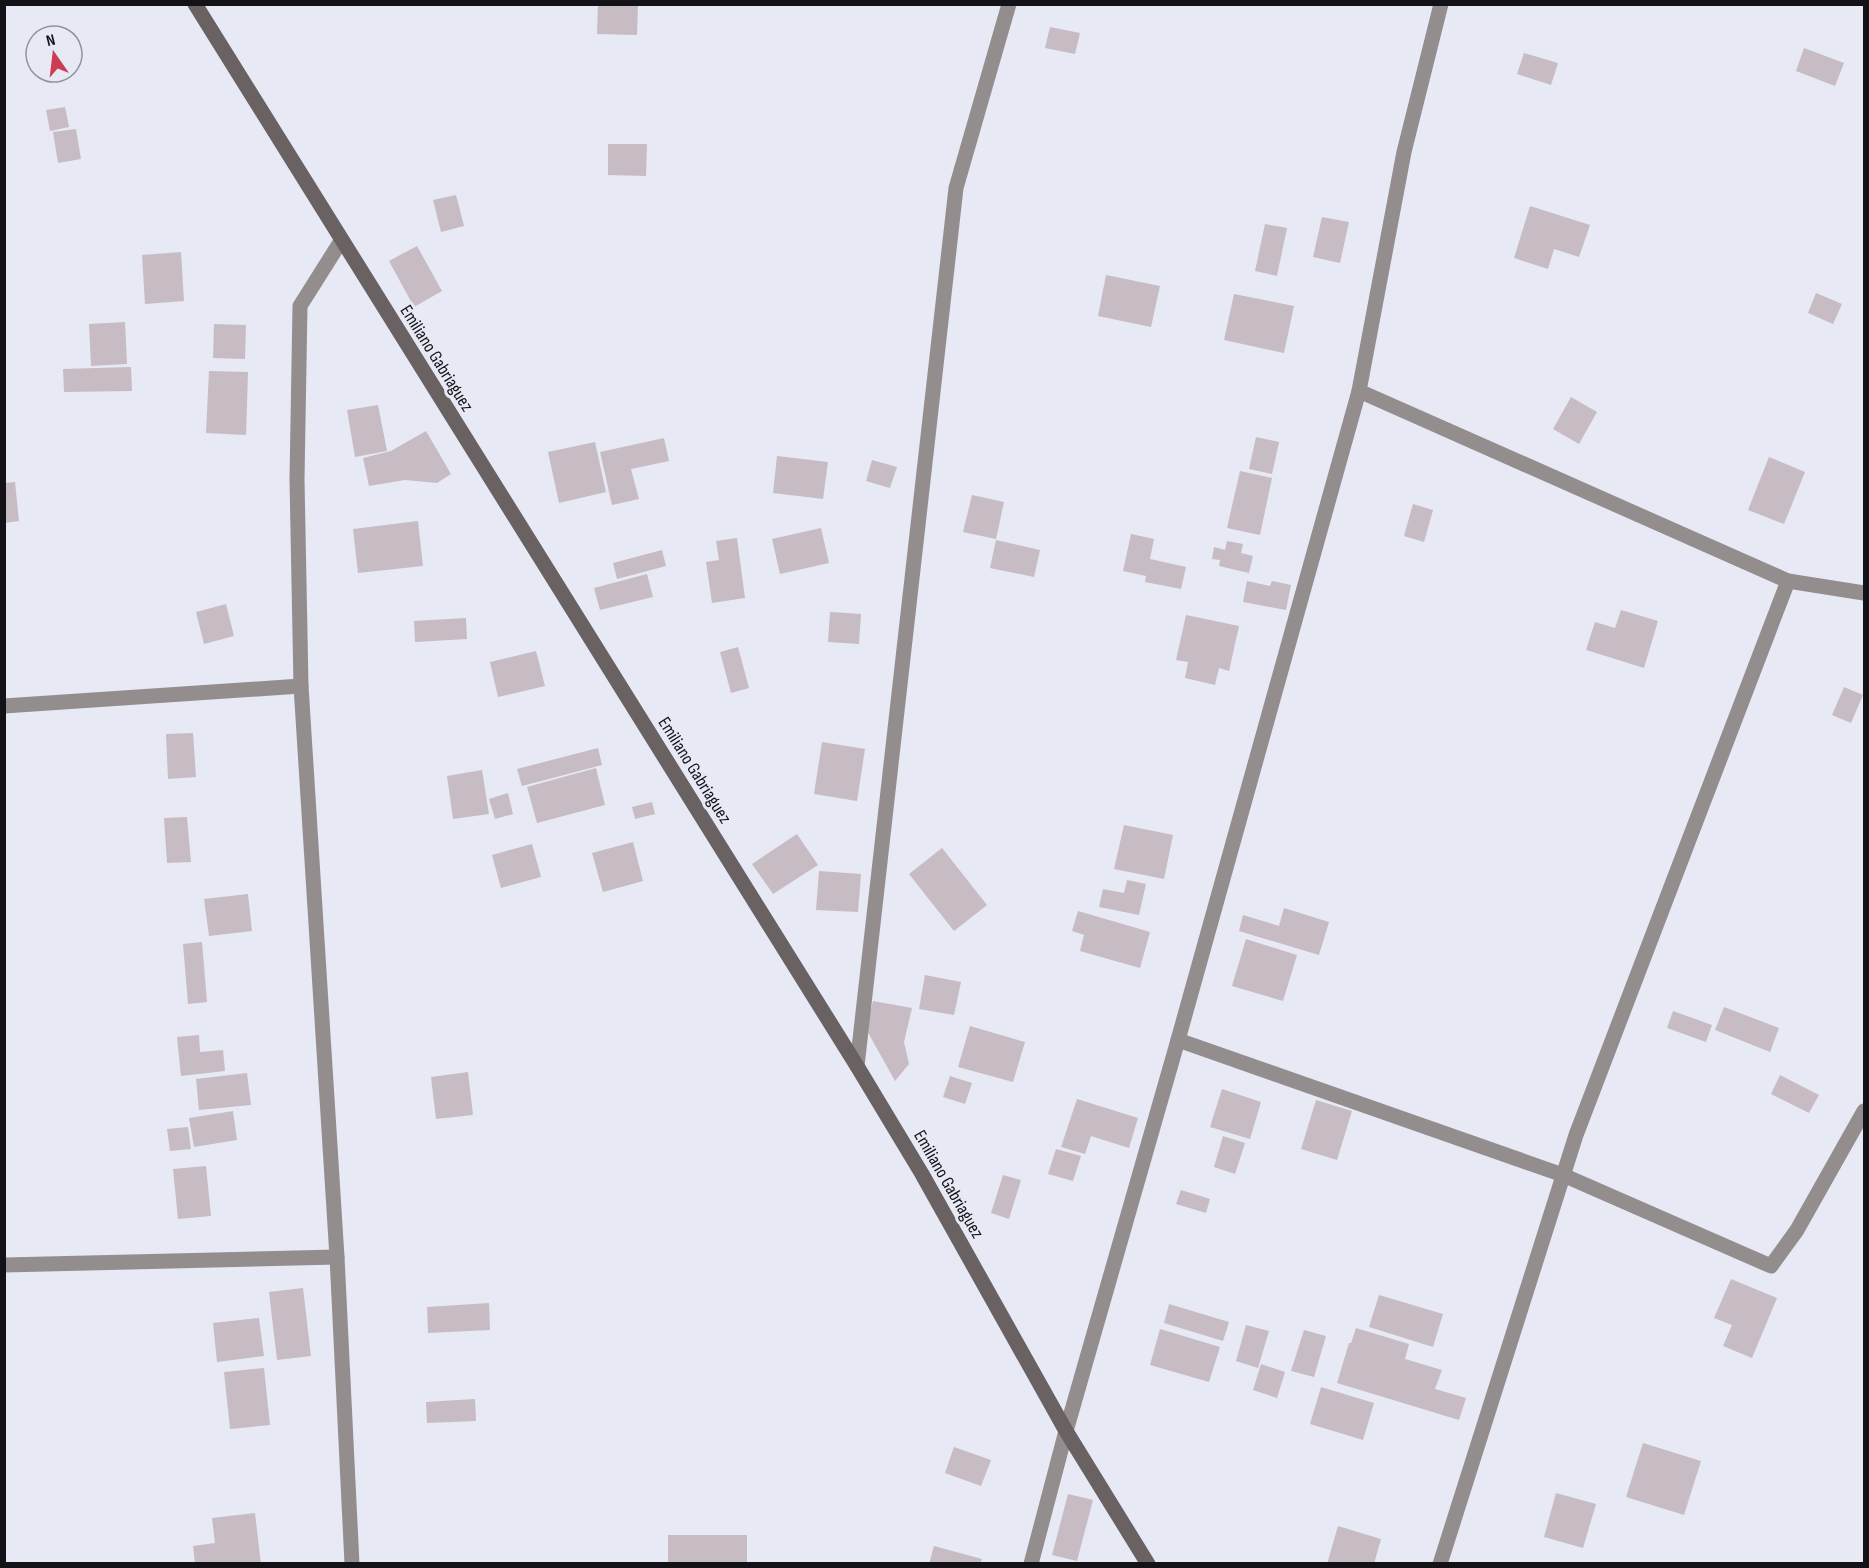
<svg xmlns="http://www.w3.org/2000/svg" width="1869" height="1568" font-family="'Sofia Sans Condensed',sans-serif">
  <rect width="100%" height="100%" fill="#e7e9f4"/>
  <g fill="#c7bcc3">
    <path d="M598 4H638L637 35 597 34Z"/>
    <path d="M1050 27 1080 33 1075 54 1045 48Z"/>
    <path d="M1804 48 1844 63 1835 86 1796 71Z"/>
    <path d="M1524 53 1558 63 1551 85 1517 74Z"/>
    <path d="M65 107 69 127 50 131 46 110Z"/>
    <path d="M76 129 81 159 58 163 53 132Z"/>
    <path d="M608 144H647L646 176 608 175Z"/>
    <path d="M456 195 464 226 441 232 433 200Z"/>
    <path d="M1530 206 1590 225 1579 257 1554 249 1548 269 1514 258Z"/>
    <path d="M1322 217 1349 222 1340 263 1313 257Z"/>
    <path d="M1265 224 1287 228 1277 276 1255 271Z"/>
    <path d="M417 246 442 291 414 307 389 261Z"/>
    <path d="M181 252 184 301 145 304 142 255Z"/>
    <path d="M1106 275 1160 286 1151 327 1098 316Z"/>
    <path d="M1816 293 1842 304 1833 324 1808 313Z"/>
    <path d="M1234 294 1294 306 1284 353 1224 340Z"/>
    <path d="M125 322 127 364 91 366 89 324Z"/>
    <path d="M214 324 246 325 245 359 213 358Z"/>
    <path d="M131 367 132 391 64 392 63 369Z"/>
    <path d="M209 371 248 372 246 435 206 433Z"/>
    <path d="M1571 397 1597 412 1579 444 1553 429Z"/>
    <path d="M378 405 387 451 355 457 347 410Z"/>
    <path d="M426 431 451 474 437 483 405 480 369 486 363 458 391 451Z"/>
    <path d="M1256 437 1279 442 1272 474 1249 469Z"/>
    <path d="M664 438 669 461 631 469 639 499 612 505 600 452Z"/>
    <path d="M595 442 606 492 559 503 548 452Z"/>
    <path d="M777 456 828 462 823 499 773 493Z"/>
    <path d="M1769 457 1805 472 1784 524 1748 510Z"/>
    <path d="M872 460 897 467 890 488 866 481Z"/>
    <path d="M1240 471 1272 478 1260 535 1227 528Z"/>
    <path d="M15 482 19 521 4 523V483Z"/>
    <path d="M972 495 1004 502 996 539 963 532Z"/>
    <path d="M1413 504 1433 510 1424 542 1404 536Z"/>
    <path d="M418 521 423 566 358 573 353 529Z"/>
    <path d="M821 528 829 563 780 574 772 539Z"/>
    <path d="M1131 534 1154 539 1150 559 1186 567 1181 589 1145 582 1146 576 1123 571Z"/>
    <path d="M737 538 745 598 712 603 706 562 719 560 716 541Z"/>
    <path d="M996 540 1040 550 1034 577 990 568Z"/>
    <path d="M1227 541 1243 544 1241 553 1253 556 1249 573 1219 566 1220 560 1212 559 1214 547 1225 550Z"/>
    <path d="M662 550 666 566 617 579 613 563Z"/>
    <path d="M647 574 653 597 600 610 594 588Z"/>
    <path d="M1247 581 1270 586 1272 581 1291 585 1286 610 1243 602Z"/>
    <path d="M226 604 234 636 204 644 196 612Z"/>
    <path d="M1621 610 1658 621 1644 668 1586 650 1595 622 1615 628Z"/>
    <path d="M830 612 861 614 859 644 828 642Z"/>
    <path d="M1186 615 1239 626 1229 671 1219 668 1215 685 1185 678 1188 662 1176 660Z"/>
    <path d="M466 618 467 639 415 642 414 621Z"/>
    <path d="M738 647 749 688 731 693 720 652Z"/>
    <path d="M536 651 545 686 498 697 490 662Z"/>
    <path d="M1844 687 1863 695 1851 723 1832 715Z"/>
    <path d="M193 733 196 777 168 779 166 734Z"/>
    <path d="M822 742 865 749 857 801 814 794Z"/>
    <path d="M598 748 602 765 522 786 517 769Z"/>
    <path d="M596 768 605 805 537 823 527 787Z"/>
    <path d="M482 770 489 814 453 819 447 776Z"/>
    <path d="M508 793 513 814 495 819 489 799Z"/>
    <path d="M652 802 655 814 635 819 632 807Z"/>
    <path d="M187 817 191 862 167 863 164 818Z"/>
    <path d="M1124 825 1173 835 1164 879 1114 869Z"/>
    <path d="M797 834 818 865 773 894 752 864Z"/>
    <path d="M633 842 643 881 603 892 592 853Z"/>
    <path d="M532 844 541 877 501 888 492 855Z"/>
    <path d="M942 848 987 905 954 931 909 874Z"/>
    <path d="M819 871 861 874 858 912 816 910Z"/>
    <path d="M1127 880 1146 884 1139 915 1099 907 1103 889 1124 893Z"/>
    <path d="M248 894 252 931 209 936 204 899Z"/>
    <path d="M1284 908 1329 922 1319 955 1239 931 1243 915 1279 926Z"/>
    <path d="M1078 911 1150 932 1140 968 1080 951 1084 935 1072 931Z"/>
    <path d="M1246 939 1297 955 1283 1001 1232 986Z"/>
    <path d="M202 942 207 1002 188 1004 183 944Z"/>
    <path d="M925 975 961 982 954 1015 919 1009Z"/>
    <path d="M873 1001 912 1008 904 1042 909 1064 895 1081 866 1029Z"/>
    <path d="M1724 1007 1779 1028 1770 1052 1715 1030Z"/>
    <path d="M1673 1011 1712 1025 1706 1042 1667 1028Z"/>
    <path d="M970 1026 1025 1042 1013 1082 958 1067Z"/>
    <path d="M199 1035 200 1052 223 1050 225 1071 181 1076 177 1037Z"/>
    <path d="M468 1072 473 1115 436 1119 431 1077Z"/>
    <path d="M247 1073 251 1105 199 1110 196 1079Z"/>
    <path d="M1780 1075 1819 1095 1809 1113 1771 1094Z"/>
    <path d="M950 1076 972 1083 965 1104 943 1097Z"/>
    <path d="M1222 1089 1261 1102 1250 1139 1210 1127Z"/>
    <path d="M1077 1099 1138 1118 1129 1148 1091 1136 1085 1154 1061 1147Z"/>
    <path d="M1316 1100 1352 1111 1337 1160 1301 1149Z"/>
    <path d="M233 1111 237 1140 194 1147 189 1118Z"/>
    <path d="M188 1127 191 1149 170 1151 167 1129Z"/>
    <path d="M1223 1136 1245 1143 1235 1174 1214 1167Z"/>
    <path d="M1056 1149 1081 1156 1073 1181 1048 1174Z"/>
    <path d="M206 1166 211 1216 178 1219 173 1169Z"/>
    <path d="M1003 1175 1021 1180 1009 1219 991 1213Z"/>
    <path d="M1181 1190 1210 1199 1206 1213 1176 1204Z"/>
    <path d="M1731 1279 1777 1298 1752 1358 1723 1346 1732 1325 1714 1318Z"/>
    <path d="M303 1288 311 1356 277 1360 269 1292Z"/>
    <path d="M1379 1295 1443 1314 1433 1347 1369 1327Z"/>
    <path d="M489 1303 490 1330 428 1333 427 1307Z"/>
    <path d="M1169 1304 1229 1322 1223 1341 1164 1323Z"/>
    <path d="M259 1318 264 1356 217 1362 213 1323Z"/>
    <path d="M1246 1325 1269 1331 1258 1368 1236 1361Z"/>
    <path d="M1356 1328 1409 1344 1405 1359 1442 1370 1435 1389 1466 1398 1459 1420 1337 1383 1349 1343H1351Z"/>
    <path d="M1160 1329 1220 1347 1209 1382 1150 1365Z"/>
    <path d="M1304 1330 1326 1336 1314 1377 1291 1371Z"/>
    <path d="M1261 1364 1285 1372 1277 1398 1253 1390Z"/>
    <path d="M264 1368 270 1425 230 1429 224 1372Z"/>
    <path d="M1321 1387 1374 1403 1363 1440 1310 1424Z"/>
    <path d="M475 1399 476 1421 427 1423 426 1402Z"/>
    <path d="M1643 1443 1701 1461 1684 1515 1626 1497Z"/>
    <path d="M954 1447 991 1460 981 1486 945 1473Z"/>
    <path d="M1556 1493 1596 1504 1583 1548 1544 1537Z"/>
    <path d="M1068 1494 1093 1500 1077 1561 1052 1555Z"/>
    <path d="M255 1513 261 1564H195L193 1546 215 1543 212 1518Z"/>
    <path d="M1338 1526 1381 1539 1374 1564H1327Z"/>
    <rect x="668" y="1535" width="79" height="29"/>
    <path d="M934 1546 982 1559 980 1564H929Z"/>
  </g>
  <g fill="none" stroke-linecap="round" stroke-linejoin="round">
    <g stroke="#938d8e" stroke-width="15">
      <path d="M341 241 300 306 297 479 301 686 337 1257 352 1564"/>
      <path d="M1359 391 1788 581 1864 593"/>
      <path d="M4 706 301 686"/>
      <path d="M1178 1040 1563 1175 1771 1266 1797 1230 1864 1111"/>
      <path d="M857 1066 956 188 1009 4"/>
      <path d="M4 1265 337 1257"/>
      <path d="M1031 1564 1066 1431 1178 1040 1359 391 1404 152 1441 4"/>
      <path d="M1440 1564 1576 1135 1788 581"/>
    </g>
    <path stroke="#696162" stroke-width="15" d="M195 4 857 1066 922 1174 1066 1431 1148 1564"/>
  </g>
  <g text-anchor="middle" stroke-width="6" stroke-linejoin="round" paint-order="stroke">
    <g font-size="18" fill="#131317" stroke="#e7e9f4">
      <text transform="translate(437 358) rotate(58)" y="6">Emiliano Gabriaguez</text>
      <text transform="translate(695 770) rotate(58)" y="6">Emiliano Gabriaguez</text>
      <text transform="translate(949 1184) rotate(60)" y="6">Emiliano Gabriaguez</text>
    </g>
  </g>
  <rect width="1869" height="1568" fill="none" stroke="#131317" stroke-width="12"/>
  <g transform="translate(54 54) rotate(346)"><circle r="28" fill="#e7e9f4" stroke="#92939c" stroke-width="1.5"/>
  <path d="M0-4.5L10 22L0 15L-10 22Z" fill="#cc3c55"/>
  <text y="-9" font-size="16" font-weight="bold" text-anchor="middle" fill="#131317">N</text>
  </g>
</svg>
